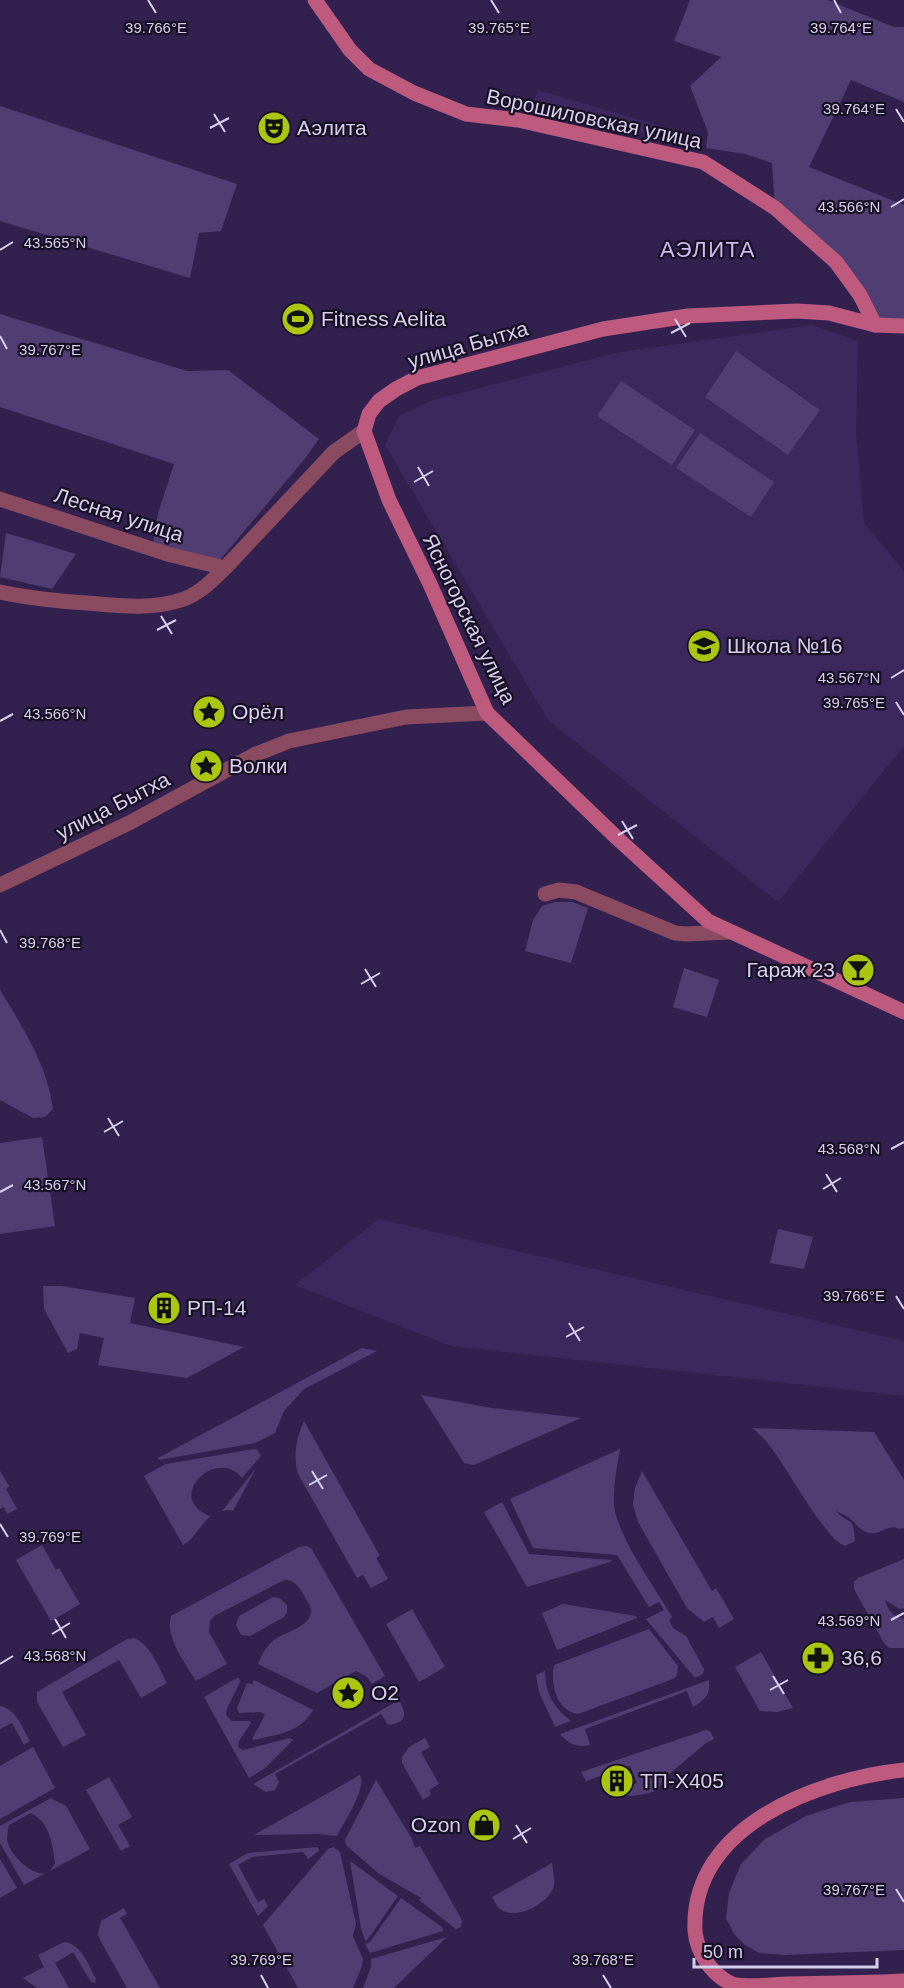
<svg xmlns="http://www.w3.org/2000/svg" width="904" height="1988" font-family="Arial,sans-serif">
  <rect width="100%" height="100%" fill="#32214f"/>
  <g fill="#3c285d">
    <path d="M538 90 681 132 676 144 533 103Z"/>
    <path d="M812 325 858 341 856 433 864 523 904 571V746L778 902 548 720 385 445 399 416 433 400 620 352Z"/>
    <path d="M379 1219 904 1341V1396L451 1346 295 1285Z"/>
  </g>
  <g fill="#503e72">
    <path d="M690 0H827L894 27H904V102L851 80 809 167 904 205V326L875 325 860 295 775 208 772 163 745 154 706 148 708 132 690 86 721 57 674 41Z"/>
    <path d="M0 106 237 184 221 231 199 233 190 278 0 221Z"/>
    <path d="M0 314 187 371 228 370 319 439 303 461 215 566 152 549 158 513 174 464 0 407Z"/>
    <path d="M736 351 820 410 788 455 705 397Z"/>
    <path d="M621 381 695 430 672 465 597 416Z"/>
    <path d="M700 433 774 482 751 517 676 468Z"/>
    <path d="M6 533 76 554 52 589 0 577Z"/>
    <path d="M555 902H572L588 908 571 963 525 951 533 920 542 906Z"/>
    <path d="M684 968 719 980 707 1017 673 1007Z"/>
    <path d="M0 990C23 1028 47 1064 53 1109L45 1117 33 1118 0 1100Z"/>
    <path d="M42 1137 55 1226 0 1234V1143Z"/>
    <path d="M778 1229 813 1237 804 1269 770 1263Z"/>
    <path d="M43 1286H62L135 1298 130 1323 244 1347 187 1378 98 1365 104 1338 80 1333 77 1349 68 1353 44 1309Z"/>
    <path d="M362 1348 377 1351 304 1389 284 1411 275 1433 255 1443 159 1460 158 1458Z"/>
    <path d="M421 1395 492 1408 581 1418 474 1465 464 1463Z"/>
    <path d="M304 1421 380 1556 376 1558 388 1579 371 1588 363 1575 357 1578 298 1474C293 1455 296 1439 304 1421Z"/>
    <path d="M752 1428 874 1432 904 1480V1528L899 1529C889 1523 882 1534 872 1533 861 1533 856 1523 848 1517 845 1515 840 1513 836 1511 850 1527 853 1513 855 1541L845 1546C826 1541 785 1464 769 1445 765 1439 758 1433 752 1428Z"/>
    <path d="M254 1449 258 1450 261 1456 242 1478C217 1446 163 1498 210 1516L189 1541 183 1545 144 1476 166 1464Z"/>
    <path d="M620 1449C617 1467 613 1486 614 1505 617 1536 656 1589 672 1617L669 1620 673 1628 686 1636 704 1669 703 1674 695 1678 646 1619 664 1610 659 1602 649 1607 617 1555 533 1548 510 1499Z"/>
    <path d="M256 1468 233 1511 230 1510 222 1511Z"/>
    <path d="M0 1471 9 1486 6 1489 17 1509 7 1514 4 1507 0 1509Z"/>
    <path d="M642 1471 712 1591 716 1588 734 1619 719 1628 713 1617 704 1622 687 1608 638 1522 633 1504 635 1488Z"/>
    <path d="M502 1502 529 1554 612 1560 610 1562 527 1587 484 1512Z"/>
    <path d="M42 1545 56 1570 59 1568 80 1604 51 1621 16 1560Z"/>
    <path d="M307 1546 311 1548 385 1676 372 1684 367 1677 356 1671 317 1693 258 1664C262 1655 266 1646 274 1640 284 1632 308 1628 311 1613 312 1606 305 1598 302 1592 297 1584 293 1580 284 1580L214 1616 210 1621 209 1632 227 1664 196 1681C185 1662 165 1638 171 1616L299 1547Z"/>
    <path d="M904 1559V1608L900 1609 885 1600C888 1610 893 1617 904 1619V1648H889L884 1643 854 1589V1582L858 1578Z"/>
    <path d="M273 1597 279 1598 287 1605V1613L284 1617 250 1636 241 1635 236 1625 239 1616Z"/>
    <path d="M563 1604 636 1616 637 1618 557 1650 542 1613Z"/>
    <path d="M412 1609 445 1667 419 1682 386 1624Z"/>
    <path d="M649 1629 678 1666 677 1675 673 1679 578 1714C556 1711 550 1683 554 1665Z"/>
    <path d="M134 1638C151 1645 159 1668 167 1683L141 1698 119 1660 62 1692 86 1735 63 1747 37 1702V1692L127 1639Z"/>
    <path d="M761 1652 793 1708 777 1712 760 1711 735 1667Z"/>
    <path d="M545 1671C545 1693 554 1708 571 1721L555 1727 539 1692 536 1675Z"/>
    <path d="M237 1678H239L240 1682 227 1709 226 1715 232 1721H249L251 1723 239 1741 238 1747 243 1750 290 1738 293 1740 264 1769 249 1778 204 1697Z"/>
    <path d="M254 1680 313 1710C300 1733 278 1734 254 1740L252 1739 265 1715 261 1712 239 1713 237 1708 247 1683 252 1684Z"/>
    <path d="M709 1680C711 1694 705 1700 693 1707L687 1691 585 1729 590 1745C578 1748 568 1744 560 1734Z"/>
    <path d="M399 1700C407 1714 407 1723 388 1725L381 1714 275 1774 279 1782 275 1790 266 1792 253 1784Z"/>
    <path d="M0 1706C17 1709 22 1728 30 1741L24 1745 12 1723 0 1729Z"/>
    <path d="M706 1730 710 1731 714 1739 706 1743 662 1780 659 1789C648 1795 625 1799 614 1792L637 1783 630 1766 586 1781 581 1772Z"/>
    <path d="M425 1738 430 1747 421 1752 439 1784 429 1790 431 1795 423 1800 402 1763V1757L409 1747Z"/>
    <path d="M33 1747 55 1788 0 1819V1766Z"/>
    <path d="M360 1775C367 1789 344 1822 337 1836L318 1834 254 1835Z"/>
    <path d="M109 1777 132 1817 118 1825 130 1846 121 1851 86 1790Z"/>
    <path d="M376 1780 412 1839 415 1848 420 1846 462 1920 461 1927 456 1929 452 1926 419 1900 421 1898 378 1873 346 1845 345 1840Z"/>
    <path d="M51 1798 66 1806 90 1849 50 1871 55 1863C52 1842 50 1823 31 1813L9 1825C8 1830 7 1835 7 1840 10 1855 29 1873 44 1874L24 1885 0 1843V1826Z"/>
    <path d="M904 1798V1950L784 1955 759 1953 745 1945 734 1934 726 1918 729 1893 741 1864 765 1839 806 1816 850 1802Z"/>
    <path d="M318 1847 319 1851 308 1859 303 1852 252 1857 238 1865 258 1902 264 1899 268 1906 258 1916 229 1864 248 1853Z"/>
    <path d="M333 1847 340 1852 356 1924 353 1936 363 1959 362 1966 353 1988H298L263 1925 328 1849Z"/>
    <path d="M0 1859 17 1888 0 1898Z"/>
    <path d="M350 1861 398 1896 368 1939 365 1941 361 1928Z"/>
    <path d="M552 1863C553 1870 555 1880 554 1886 549 1903 519 1919 503 1911 497 1908 495 1902 492 1897Z"/>
    <path d="M401 1898 442 1927 443 1931 370 1953 365 1944 370 1942Z"/>
    <path d="M124 1908 127 1914 120 1918 160 1988H127L100 1940 98 1933 101 1921Z"/>
    <path d="M447 1937 394 1988H363L371 1967V1959Z"/>
    <path d="M64 1942C82 1944 88 1965 96 1979L95 1983 91 1982 73 1952 55 1963 69 1988H37L23 1978 44 1967 38 1955Z"/>
  </g>
  <g fill="none" stroke-linecap="round" stroke-linejoin="round">
    <g stroke="#8a4b61" stroke-width="15">
      <path d="M0 499 167 554 225 568"/>
      <path d="M0 592C29 598 58 601 88 603 120 606 153 610 184 599 200 593 213 580 225 568L334 452 364 431"/>
      <path d="M0 885 131 822 254 755 289 741 406 717 487 713"/>
      <path d="M545 894 559 890 576 892 675 933 686 934 729 932"/>
    </g>
    <g stroke="#bd5a7e" stroke-width="15">
      <path d="M315 0 350 50 369 69 414 93 466 114 518 120 703 162 775 208 836 262 860 295 875 325"/>
      <path d="M904 326 875 325 829 313 797 311 688 316 603 329 417 378 396 389 379 401 369 414 364 431 389 500 430 584 487 713 617 838 708 921 904 1012"/>
      <path d="M904 1770C819 1779 690 1825 695 1931 697 1953 712 1975 732 1984 749 1988 768 1985 786 1984 825 1983 865 1983 904 1981"/>
    </g>
  </g>
  <path fill="none" stroke="#d6ceea" stroke-width="2" d="M148 0 156 13M491 0 499 13M834 0 841 13M896 109 904 122M214 114 225 132M210 128 229 118M891 207 904 199M0 250 13 242M675 319 686 337M671 333 690 323M0 336 7 349M418 467 429 486M414 482 433 471M161 616 172 634M157 630 176 620M891 678 904 670M896 702 904 715M0 721 13 714M622 821 633 839M618 835 637 825M0 930 7 943M365 969 376 987M361 984 380 973M108 1118 119 1136M104 1132 123 1121M891 1149 904 1142M826 1174 837 1192M823 1189 841 1178M0 1192 13 1185M896 1296 904 1309M569 1323 580 1341M566 1337 584 1327M312 1471 323 1489M309 1485 327 1475M0 1524 8 1537M55 1619 66 1638M891 1620 904 1613M52 1634 70 1623M0 1664 13 1656M773 1676 784 1694M770 1690 788 1680M516 1825 527 1843M513 1839 531 1828M896 1889 904 1902M261 1975 268 1988M603 1975 611 1988"/>
  <defs>
    <symbol id="theatre-disc" viewBox="-11 -11 22 22"><circle r="9.5" fill="#acc610" stroke="#171024"/><path d="M-5-5.5Q0-4 5-5.5V0Q5 5 0 6Q-5 5-5 0ZM-3.3-2.5H-1v1.5H-3.3ZM1-2.5H3.3v1.5H1ZM-2.8 1Q0 5.5 2.8 1Z" fill="#111"/></symbol>
    <symbol id="stadium-disc" viewBox="-11 -11 22 22"><circle r="9.5" fill="#acc610" stroke="#171024"/><path d="M0-5a6.5 5 0 1 0 0 10a6.5 5 0 1 0 0-10ZM-3.5-1.8h7v3.6h-7Z" fill="#111"/></symbol>
    <symbol id="school-disc" viewBox="-11 -11 22 22"><circle r="9.5" fill="#acc610" stroke="#171024"/><path d="M0-5L7-2L0 1L-7-2ZM-4 1L0 2.5L4 1V4Q0 6-4 4Z" fill="#111"/></symbol>
    <symbol id="sight-disc" viewBox="-11 -11 22 22"><circle r="9.5" fill="#acc610" stroke="#171024"/><path d="M0-6L1.8-2.2L6-1.7L2.9 1.2L3.7 5.4L0 3.3L-3.7 5.4L-2.9 1.2L-6-1.7L-1.8-2.2Z" fill="#111"/></symbol>
    <symbol id="bar-disc" viewBox="-11 -11 22 22"><circle r="9.5" fill="#acc610" stroke="#171024"/><path d="M-6-5H6L.8 .8V4.5H3.5V6h-7V4.5H-.8V.8Z" fill="#111"/></symbol>
    <symbol id="building-disc" viewBox="-11 -11 22 22"><circle r="9.5" fill="#acc610" stroke="#171024"/><path d="M-4-6H4V6H1V3H-1V6H-4ZM-2.5-4.3h1.7v1.8h-1.7ZM.8-4.3h1.7v1.8H.8ZM-2.5-1h1.7V.8h-1.7ZM.8-1h1.7V.8H.8Z" fill="#111"/></symbol>
    <symbol id="pharmacy-disc" viewBox="-11 -11 22 22"><circle r="9.5" fill="#acc610" stroke="#171024"/><path d="M-2-6h4v4h4v4h-4v4h-4v-4h-4v-4h4Z" fill="#111"/></symbol>
    <symbol id="shop-disc" viewBox="-11 -11 22 22"><circle r="9.5" fill="#acc610" stroke="#171024"/><path d="M-5-2.5h2.3a2.7 3.5 0 0 1 5.4 0H5L5.5 6h-11ZM-1.5-2.5h3a1.5 2.3 0 0 0-3 0Z" fill="#111"/></symbol>
  </defs>
  <g fill-rule="evenodd">
    <use href="#theatre-disc" x="255" y="109" width="38" height="38"/>
    <use href="#stadium-disc" x="279" y="300" width="38" height="38"/>
    <use href="#school-disc" x="685" y="627" width="38" height="38"/>
    <use href="#sight-disc" x="190" y="693" width="38" height="38"/>
    <use href="#sight-disc" x="187" y="747" width="38" height="38"/>
    <use href="#bar-disc" x="839" y="951" width="38" height="38"/>
    <use href="#building-disc" x="145" y="1289" width="38" height="38"/>
    <use href="#pharmacy-disc" x="799" y="1639" width="38" height="38"/>
    <use href="#sight-disc" x="329" y="1674" width="38" height="38"/>
    <use href="#building-disc" x="598" y="1762" width="38" height="38"/>
    <use href="#shop-disc" x="465" y="1806" width="38" height="38"/>
  </g>
  <g text-anchor="middle" stroke-width="4.5" stroke-linejoin="round" paint-order="stroke">
    <g font-size="21" fill="#d6ceea" stroke="#171024">
      <text transform="translate(594 119) rotate(12)" y="7">Ворошиловская улица</text>
      <text transform="translate(468 345) rotate(-16)" y="7">улица Бытха</text>
      <text transform="translate(119 515) rotate(18)" y="7">Лесная улица</text>
      <text transform="translate(469 619) rotate(64)" y="7">Ясногорская улица</text>
      <text transform="translate(113 806) rotate(-27)" y="7">улица Бытха</text>
    </g>
    <g font-size="21" fill="#d6ceea" stroke="#171024" text-anchor="start">
      <text x="297" y="135">Аэлита</text>
      <text x="321" y="326">Fitness Aelita</text>
      <text x="727" y="653">Школа №16</text>
      <text x="232" y="719">Орёл</text>
      <text x="229" y="773">Волки</text>
      <text x="835" y="977" text-anchor="end">Гараж 23</text>
      <text x="187" y="1315">РП-14</text>
      <text x="841" y="1665">36,6</text>
      <text x="371" y="1700">O2</text>
      <text x="640" y="1788">ТП-Х405</text>
      <text x="461" y="1832" text-anchor="end">Ozon</text>
    </g>
    <g font-size="22" letter-spacing="1.5" fill="#cbb9f2" stroke="#171024">
      <text x="708" y="257">АЭЛИТА</text>
    </g>
  </g>
  <g font-size="15" text-anchor="middle" fill="#d6ceea" stroke="#171024" stroke-width="4.5" stroke-linejoin="round" paint-order="stroke">
    <text x="841" y="33">39.764°E</text>
    <text x="156" y="33">39.766°E</text>
    <text x="499" y="33">39.765°E</text>
    <text x="854" y="114">39.764°E</text>
    <text x="849" y="212">43.566°N</text>
    <text x="55" y="248">43.565°N</text>
    <text x="50" y="355">39.767°E</text>
    <text x="849" y="683">43.567°N</text>
    <text x="854" y="708">39.765°E</text>
    <text x="55" y="719">43.566°N</text>
    <text x="50" y="948">39.768°E</text>
    <text x="849" y="1154">43.568°N</text>
    <text x="55" y="1190">43.567°N</text>
    <text x="854" y="1301">39.766°E</text>
    <text x="50" y="1542">39.769°E</text>
    <text x="849" y="1626">43.569°N</text>
    <text x="55" y="1661">43.568°N</text>
    <text x="854" y="1895">39.767°E</text>
    <text x="261" y="1965">39.769°E</text>
    <text x="603" y="1965">39.768°E</text>
  </g>
  <path d="M694 1958v9h183v-9" fill="none" stroke="#d6ceea" stroke-width="3"/>
  <text x="703" y="1958" font-size="18" fill="#d6ceea" stroke="#171024" stroke-width="4.5" paint-order="stroke">50 m</text>
</svg>
